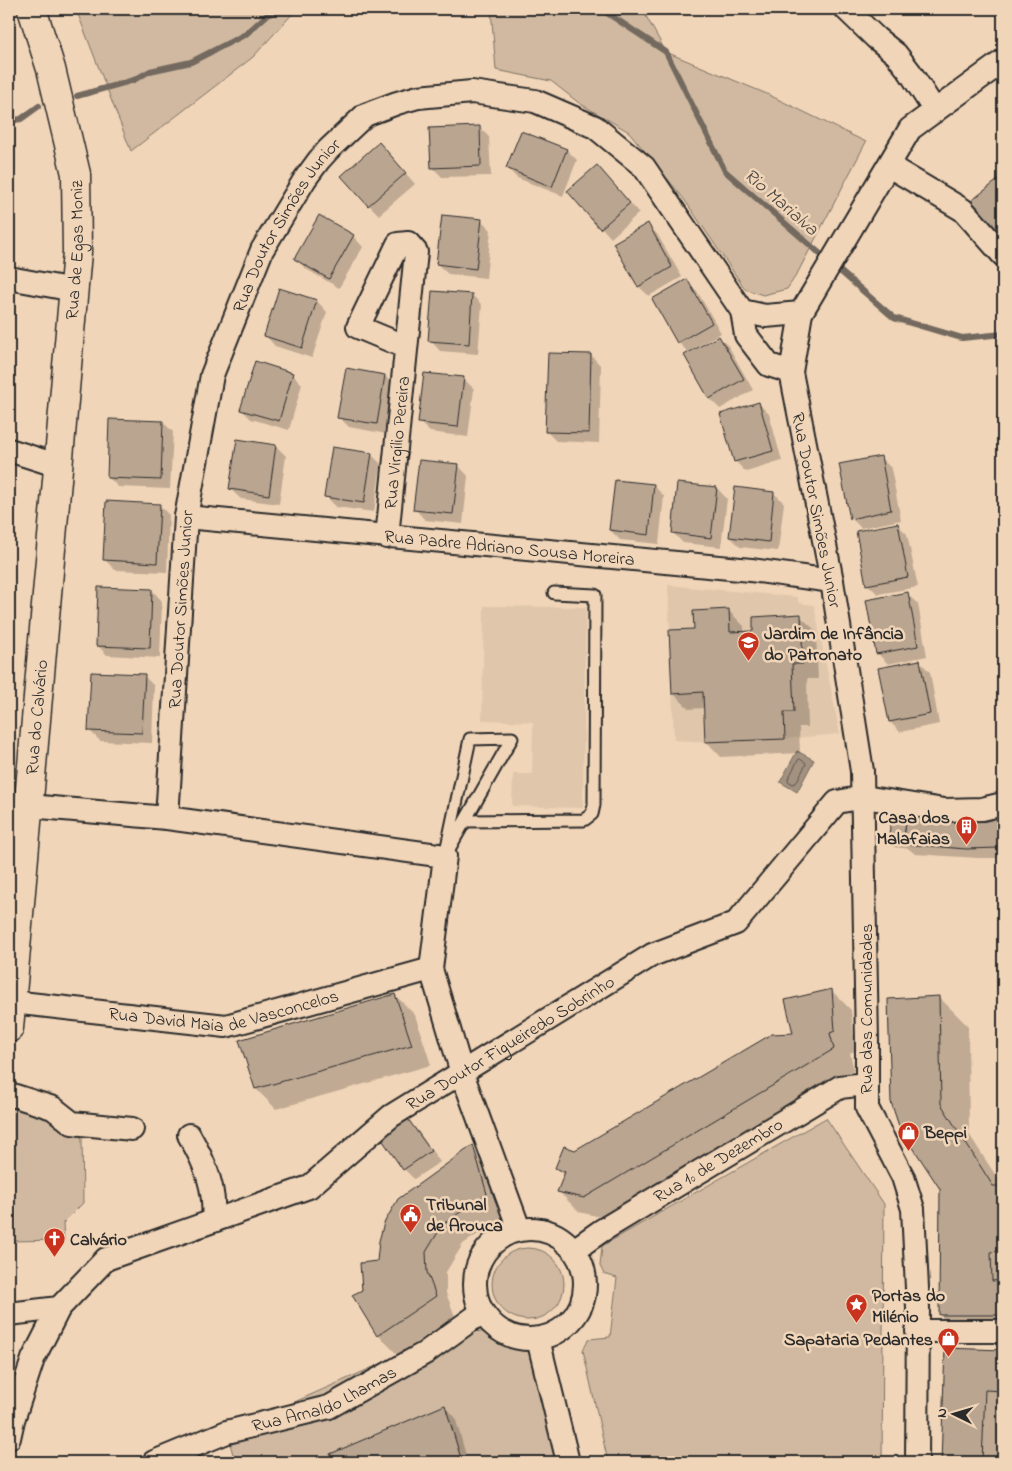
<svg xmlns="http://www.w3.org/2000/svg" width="1012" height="1471" font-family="'Indie Flower',sans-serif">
  <rect width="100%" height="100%" fill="#f1d5b8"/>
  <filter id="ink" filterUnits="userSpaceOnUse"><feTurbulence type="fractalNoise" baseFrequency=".02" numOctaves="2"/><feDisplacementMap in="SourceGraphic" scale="10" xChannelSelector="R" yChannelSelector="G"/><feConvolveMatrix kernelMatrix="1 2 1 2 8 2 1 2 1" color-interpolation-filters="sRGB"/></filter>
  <g filter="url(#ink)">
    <g fill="#e0c7ac">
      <path d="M668 585 797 597 799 603 814 605 840 734 785 739 705 742 674 740Z"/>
      <path d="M484 606 586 607 583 808 512 806 513 774H532L533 722 482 720Z"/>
    </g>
    <g fill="#d0b9a0" stroke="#7e7266">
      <path d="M76 9H320L295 11 253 57 131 151Z"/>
      <path d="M491 9H642L666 52 767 94 866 142 797 274 787 289 763 295 745 289 684 199 629 132 579 103 551 81 496 70Z"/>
      <path d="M11 1103 55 1118 82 1138 83 1203 63 1223 64 1240 9 1241V1118Z"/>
      <path d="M826 1118 884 1204 882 1462H608L583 1350 589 1339 610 1337 617 1278 604 1274 600 1266 602 1246Z"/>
      <circle cx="528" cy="1284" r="36"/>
      <path d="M459 1329 538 1339 563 1462H235L227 1432Z"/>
    </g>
    <path fill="#a39280" stroke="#73695e" d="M797 751 814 760 797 792 780 782Z"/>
    <g fill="#0003">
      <path d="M479 127 489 137 491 176 442 177 432 167Z"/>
      <path d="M521 132 567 150 577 160 563 196 517 178 507 168Z"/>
      <path d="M389 154 415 184 379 215 369 205Z"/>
      <path d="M597 166 639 213 611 238 569 191Z"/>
      <path d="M1003 178V235L973 201Z"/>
      <path d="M481 220 491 230 486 278 448 274 437 264Z"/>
      <path d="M647 224 657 234 682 277 649 296 638 286Z"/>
      <path d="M353 236 363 247 339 288 306 269 296 259Z"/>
      <path d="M686 281 697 291 721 333 688 352 678 342Z"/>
      <path d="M280 289 317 301 327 312 312 358 275 346 265 335Z"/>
      <path d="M472 295 482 305 478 354 440 351 430 340Z"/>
      <path d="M719 337 729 347 753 390 720 409 710 399 686 356Z"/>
      <path d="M591 355 601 366 599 443 556 441 546 431Z"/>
      <path d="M292 374 302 384 289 430 251 419 241 409Z"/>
      <path d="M385 376 395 386 387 434 349 427 339 417Z"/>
      <path d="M463 378 474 389 468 437 430 432 419 422Z"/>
      <path d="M759 404 769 414 782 461 746 472 735 461Z"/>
      <path d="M163 422 173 432 170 489 118 487 108 477Z"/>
      <path d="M276 446 286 456 279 504 241 499 230 489Z"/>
      <path d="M371 454 381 464 374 512 336 507 326 496Z"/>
      <path d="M881 458 891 468 901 520 861 528 851 518Z"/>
      <path d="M458 465 468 476 463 524 425 520 415 509Z"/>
      <path d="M616 481 654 486 664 496 659 544 620 540 610 530Z"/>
      <path d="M717 488 727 499 721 547 683 543 673 533Z"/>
      <path d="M774 493 784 503 778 551 740 547 730 537Z"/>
      <path d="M159 505 169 515 167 572 115 570 105 560Z"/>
      <path d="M897 524 907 534 918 587 878 594 867 584Z"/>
      <path d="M152 590 162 601 160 658 107 655 97 645Z"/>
      <path d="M907 594 918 604 927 656 888 664 878 654 868 601Z"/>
      <path d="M729 611 744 626V633L755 632 800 616 816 631 818 679H807L808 727H799L800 753 721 757 706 741 705 708 689 709 673 693 695 630Z"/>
      <path d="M920 662 930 672 939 724 900 732 890 722Z"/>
      <path d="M144 676 154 686 152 743 100 741 89 730Z"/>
      <path d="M1003 813V877L1001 858H977L915 854 909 849 894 847 890 842Z"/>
      <path d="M831 990 851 1010 855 1051 850 1053 854 1070 605 1218 579 1212 559 1192 565 1176 557 1168 575 1151 795 1034Z"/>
      <path d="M395 995 415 1015 431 1065 276 1109 256 1089Z"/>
      <path d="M939 997 968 1026 969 1134 1003 1187V1343L969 1344 940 1315 941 1188Z"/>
      <path d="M408 1121 418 1131 440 1162 414 1179 404 1169 383 1138Z"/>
      <path d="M473 1147 493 1167 507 1215 463 1244 446 1272V1293L455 1316 398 1355 378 1335 363 1291 379 1262Z"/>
      <path d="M946 1349 1003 1351 1002 1462H942Z"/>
      <path d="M445 1407 455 1417 468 1462H333L332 1455Z"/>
    </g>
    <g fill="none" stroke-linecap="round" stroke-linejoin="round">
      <path stroke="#5b544d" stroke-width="1" d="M800 759 805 762 806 764 796 783 793 784 788 781V779L798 760Z"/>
      <g stroke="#73695e" stroke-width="6">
        <path d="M601 9 666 52 725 171 894 318 962 338 1003 334"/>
        <path d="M77 96 134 80 150 71 191 62 246 34 267 15 280 9"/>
        <path d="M9 121 21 119 39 106"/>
      </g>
    </g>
    <g fill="#baa591" stroke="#2b2b2b">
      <path d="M480 126 481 166 431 168 429 128Z"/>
      <path d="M521 131 567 149 552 187 506 168Z"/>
      <path d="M379 142 406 173 368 206 341 176Z"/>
      <path d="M597 165 630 203 600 229 567 191Z"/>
      <path d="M1003 176V237L971 201Z"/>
      <path d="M319 215 354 235 329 279 294 259Z"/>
      <path d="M442 215 482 219 476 269 436 264Z"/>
      <path d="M648 223 672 267 638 287 613 243Z"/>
      <path d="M687 279 712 323 677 343 652 299Z"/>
      <path d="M279 288 317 300 302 348 264 336Z"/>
      <path d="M432 291 472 294 469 344 428 341Z"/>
      <path d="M719 336 744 379 709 399 684 355Z"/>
      <path d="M548 353 591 354 589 433 545 432Z"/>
      <path d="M255 361 293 373 279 421 240 410Z"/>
      <path d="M346 368 385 375 377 424 337 418Z"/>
      <path d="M424 373 464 377 458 427 418 423Z"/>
      <path d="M759 402 773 451 734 462 720 414Z"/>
      <path d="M109 419 163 421 161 480 107 478Z"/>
      <path d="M237 439 276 445 269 495 229 489Z"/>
      <path d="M332 447 372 453 364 503 324 497Z"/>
      <path d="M881 456 891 510 850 519 839 464Z"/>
      <path d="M419 460 459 464 453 514 413 510Z"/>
      <path d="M615 480 654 484 649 535 609 530Z"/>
      <path d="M677 483 717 487 711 538 672 533Z"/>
      <path d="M735 487 774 492 769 542 729 537Z"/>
      <path d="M106 501 160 504 157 563 103 560Z"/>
      <path d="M898 523 908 577 866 585 856 531Z"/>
      <path d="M98 587 152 589 150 648 96 646Z"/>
      <path d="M908 592 918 646 876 654 866 600Z"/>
      <path d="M729 609 730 632 753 631V617L801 614 803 664H792L794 712H784L785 739 705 742 703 692 672 694 669 630 694 629 693 611Z"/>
      <path d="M920 660 930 714 889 722 878 668Z"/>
      <path d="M91 672 145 674 142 733 88 731Z"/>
      <path d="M1003 812V877H1001L999 848 966 849 903 844 907 815 962 819Z"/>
      <path d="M892 813 907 815 903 844 888 842Z"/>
      <path d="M832 989 835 1031 830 1033 834 1049 584 1198 557 1192 565 1172 555 1168 564 1146 575 1150 772 1034 793 1033 785 1000Z"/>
      <path d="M395 994 412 1045 255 1089 239 1040Z"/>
      <path d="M939 996 941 1104 993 1186H1000L998 1251 991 1252 992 1281 1003 1280V1315H939L940 1189 899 1126 891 1102 888 999Z"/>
      <path d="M408 1119 431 1151 403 1170 381 1138Z"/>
      <path d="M473 1145 487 1194 443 1224 426 1252 427 1272 436 1296 377 1336 352 1295 362 1290 360 1263 377 1261 379 1241 384 1223 398 1199Z"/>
      <path d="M945 1348 1003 1350V1391L985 1390 982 1462H941Z"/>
      <path d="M445 1405 462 1462H332L330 1454Z"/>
    </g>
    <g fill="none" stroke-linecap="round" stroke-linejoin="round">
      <defs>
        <g id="lane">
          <path d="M512 738 445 856 470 739Z"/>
          <path d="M465 821 584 820 592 814 594 805 595 595 554 593"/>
        </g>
        <g id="street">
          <path d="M846 9 876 38 896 54 910 72 935 111"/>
          <path d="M889 166 963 210 1003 255"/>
          <path d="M9 278 74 290"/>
          <path d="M742 311 765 316 801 313"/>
          <path d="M9 450 59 466"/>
          <path id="s1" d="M186 517 751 570 832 581"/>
          <path id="s2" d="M387 537 416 252 408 243 398 244 358 327 406 347"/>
          <path d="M29 806 167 818 445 856 431 969 462 1073 519 1229"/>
          <path id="s3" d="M167 818 186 517 212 375 262 250 305 179 319 160 329 149 365 115 397 103 418 97 472 92 535 101 595 127 644 167 742 311 746 335 769 365 791 372"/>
          <path id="s4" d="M9 1000 12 1002 226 1026 431 969"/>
          <path d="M9 1094 53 1108 72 1123 132 1129"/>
          <path d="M189 1135C205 1163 216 1188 213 1221"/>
          <circle cx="530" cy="1284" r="55"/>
          <path d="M574 1250 601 1231 840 1087 866 1084"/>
          <path id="s5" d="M9 1314 59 1308 106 1259 309 1187 391 1116 652 955 736 923 837 802 864 797 944 810 982 809 1003 804"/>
          <path d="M917 1331H1003"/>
          <path d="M538 1339 568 1462"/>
          <path d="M9 1438 13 1420 33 1359 59 1308"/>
          <path id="s6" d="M154 1462 227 1432 329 1407 425 1353 482 1312"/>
          <path d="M917 1462 918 1308 913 1209 903 1177 867 1108V1042L862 771 832 581 791 372 801 313 910 129 1003 61"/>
        </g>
        <g id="secondary">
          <path id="s7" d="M9 1028 77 252 76 174 51 69 32 9"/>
        </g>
      </defs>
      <use href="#lane" stroke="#2b2b2b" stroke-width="15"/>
      <use href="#street" stroke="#2b2b2b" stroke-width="26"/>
      <use href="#secondary" stroke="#2b2b2b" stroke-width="31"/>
      <use href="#lane" stroke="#f1d5b8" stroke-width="11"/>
      <use href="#street" stroke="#f1d5b8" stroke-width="22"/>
      <use href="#secondary" stroke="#f1d5b8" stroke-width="28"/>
    </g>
  </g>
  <defs>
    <symbol id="school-pin" viewBox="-11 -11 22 30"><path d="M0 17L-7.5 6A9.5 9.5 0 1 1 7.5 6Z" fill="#c8321e" stroke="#f1d5b8"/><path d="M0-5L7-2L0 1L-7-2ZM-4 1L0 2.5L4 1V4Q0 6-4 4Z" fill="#fff"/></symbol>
    <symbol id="building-pin" viewBox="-11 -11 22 30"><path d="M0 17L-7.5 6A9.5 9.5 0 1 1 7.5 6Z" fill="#c8321e" stroke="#f1d5b8"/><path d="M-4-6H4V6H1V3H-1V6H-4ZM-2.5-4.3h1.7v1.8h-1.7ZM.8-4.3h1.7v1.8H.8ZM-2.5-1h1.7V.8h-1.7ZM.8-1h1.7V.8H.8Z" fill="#fff"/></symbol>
    <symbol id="shop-pin" viewBox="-11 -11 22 30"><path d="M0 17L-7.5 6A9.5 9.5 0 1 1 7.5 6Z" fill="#c8321e" stroke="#f1d5b8"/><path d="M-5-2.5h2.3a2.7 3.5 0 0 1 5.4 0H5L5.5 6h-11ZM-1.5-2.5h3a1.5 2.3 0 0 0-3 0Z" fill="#fff"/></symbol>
    <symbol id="civic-pin" viewBox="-11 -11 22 30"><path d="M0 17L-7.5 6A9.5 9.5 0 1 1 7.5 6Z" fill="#c8321e" stroke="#f1d5b8"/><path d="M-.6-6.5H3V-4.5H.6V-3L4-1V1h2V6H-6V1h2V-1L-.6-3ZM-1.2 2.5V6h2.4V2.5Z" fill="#fff"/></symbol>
    <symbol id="church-pin" viewBox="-11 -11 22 30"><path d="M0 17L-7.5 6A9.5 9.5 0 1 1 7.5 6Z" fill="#c8321e" stroke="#f1d5b8"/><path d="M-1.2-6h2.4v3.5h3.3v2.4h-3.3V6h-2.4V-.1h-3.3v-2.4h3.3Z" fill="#fff"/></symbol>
    <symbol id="sight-pin" viewBox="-11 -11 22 30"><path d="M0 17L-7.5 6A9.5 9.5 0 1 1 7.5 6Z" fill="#c8321e" stroke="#f1d5b8"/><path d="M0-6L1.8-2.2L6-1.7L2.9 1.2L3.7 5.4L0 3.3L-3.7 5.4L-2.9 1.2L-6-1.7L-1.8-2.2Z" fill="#fff"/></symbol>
  </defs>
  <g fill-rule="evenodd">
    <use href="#school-pin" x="736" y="630" width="25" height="34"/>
    <use href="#building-pin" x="954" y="814" width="25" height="34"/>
    <use href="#shop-pin" x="896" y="1120" width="25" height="34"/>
    <use href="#civic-pin" x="398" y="1202" width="25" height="34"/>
    <use href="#church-pin" x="42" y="1226" width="25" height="34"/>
    <use href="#sight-pin" x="844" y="1292" width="25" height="34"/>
    <use href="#shop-pin" x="936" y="1326" width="25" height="34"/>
  </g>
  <g text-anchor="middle" stroke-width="5" stroke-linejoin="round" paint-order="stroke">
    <g font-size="18" fill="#2b2b2b" stroke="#f1d5b8">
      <text dy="6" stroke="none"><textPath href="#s3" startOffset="614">Rua Doutor Simões Junior</textPath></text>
      <text dy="6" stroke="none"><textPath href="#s7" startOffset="781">Rua de Egas Moniz</textPath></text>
      <text dy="6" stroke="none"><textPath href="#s2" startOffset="95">Rua Virgílio Pereira</textPath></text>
      <text transform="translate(817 510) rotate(79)" y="6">Rua Doutor Simões Junior</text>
      <text dy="6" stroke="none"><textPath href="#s1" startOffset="325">Rua Padre Adriano Sousa Moreira</textPath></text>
      <text dy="6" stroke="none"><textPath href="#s3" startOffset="209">Rua Doutor Simões Junior</textPath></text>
      <text dy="6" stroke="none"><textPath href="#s7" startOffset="312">Rua do Calvário</textPath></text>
      <text dy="6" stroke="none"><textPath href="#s4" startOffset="218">Rua David Maia de Vasconcelos</textPath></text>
      <text transform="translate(866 1009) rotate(-90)" y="6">Rua das Comunidades</text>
      <text dy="6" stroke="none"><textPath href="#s5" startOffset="582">Rua Doutor Figueiredo Sobrinho</textPath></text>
      <text transform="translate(718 1160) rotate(-31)" y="6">Rua 1º de Dezembro</text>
      <text dy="6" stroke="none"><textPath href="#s6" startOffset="182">Rua Arnaldo Lhamas</textPath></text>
    </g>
    <g font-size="18" font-weight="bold" fill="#2b2b2b" stroke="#f1d5b8" text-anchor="start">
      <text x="764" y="639">Jardim de Infância<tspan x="764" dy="21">do Patronato</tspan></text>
      <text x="950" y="823" text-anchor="end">Casa dos<tspan x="950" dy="21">Malafaias</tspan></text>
      <text x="924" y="1138">Beppi</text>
      <text x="426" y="1210">Tribunal<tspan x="426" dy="21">de Arouca</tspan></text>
      <text x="70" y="1245">Calvário</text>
      <text x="872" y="1301">Portas do<tspan x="872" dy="21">Milénio</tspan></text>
      <text x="933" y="1345" text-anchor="end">Sapataria Pedantes</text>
    </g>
    <g font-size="19" font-style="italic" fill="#494540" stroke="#f1d5b8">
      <text transform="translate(782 201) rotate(41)" y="7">Rio Marialva</text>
    </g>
  </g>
  <rect width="1012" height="1471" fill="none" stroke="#f1d5b8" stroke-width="30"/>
  <rect x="15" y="15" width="982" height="1441" fill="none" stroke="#2b2b2b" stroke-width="2" filter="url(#ink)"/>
  <g transform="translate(954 1414) rotate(275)" stroke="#f1d5b8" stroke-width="4" paint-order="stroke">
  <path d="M0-4L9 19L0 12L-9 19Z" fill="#2b2b2b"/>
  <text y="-8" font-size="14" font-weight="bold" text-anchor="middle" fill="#2b2b2b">N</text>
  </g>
</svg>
